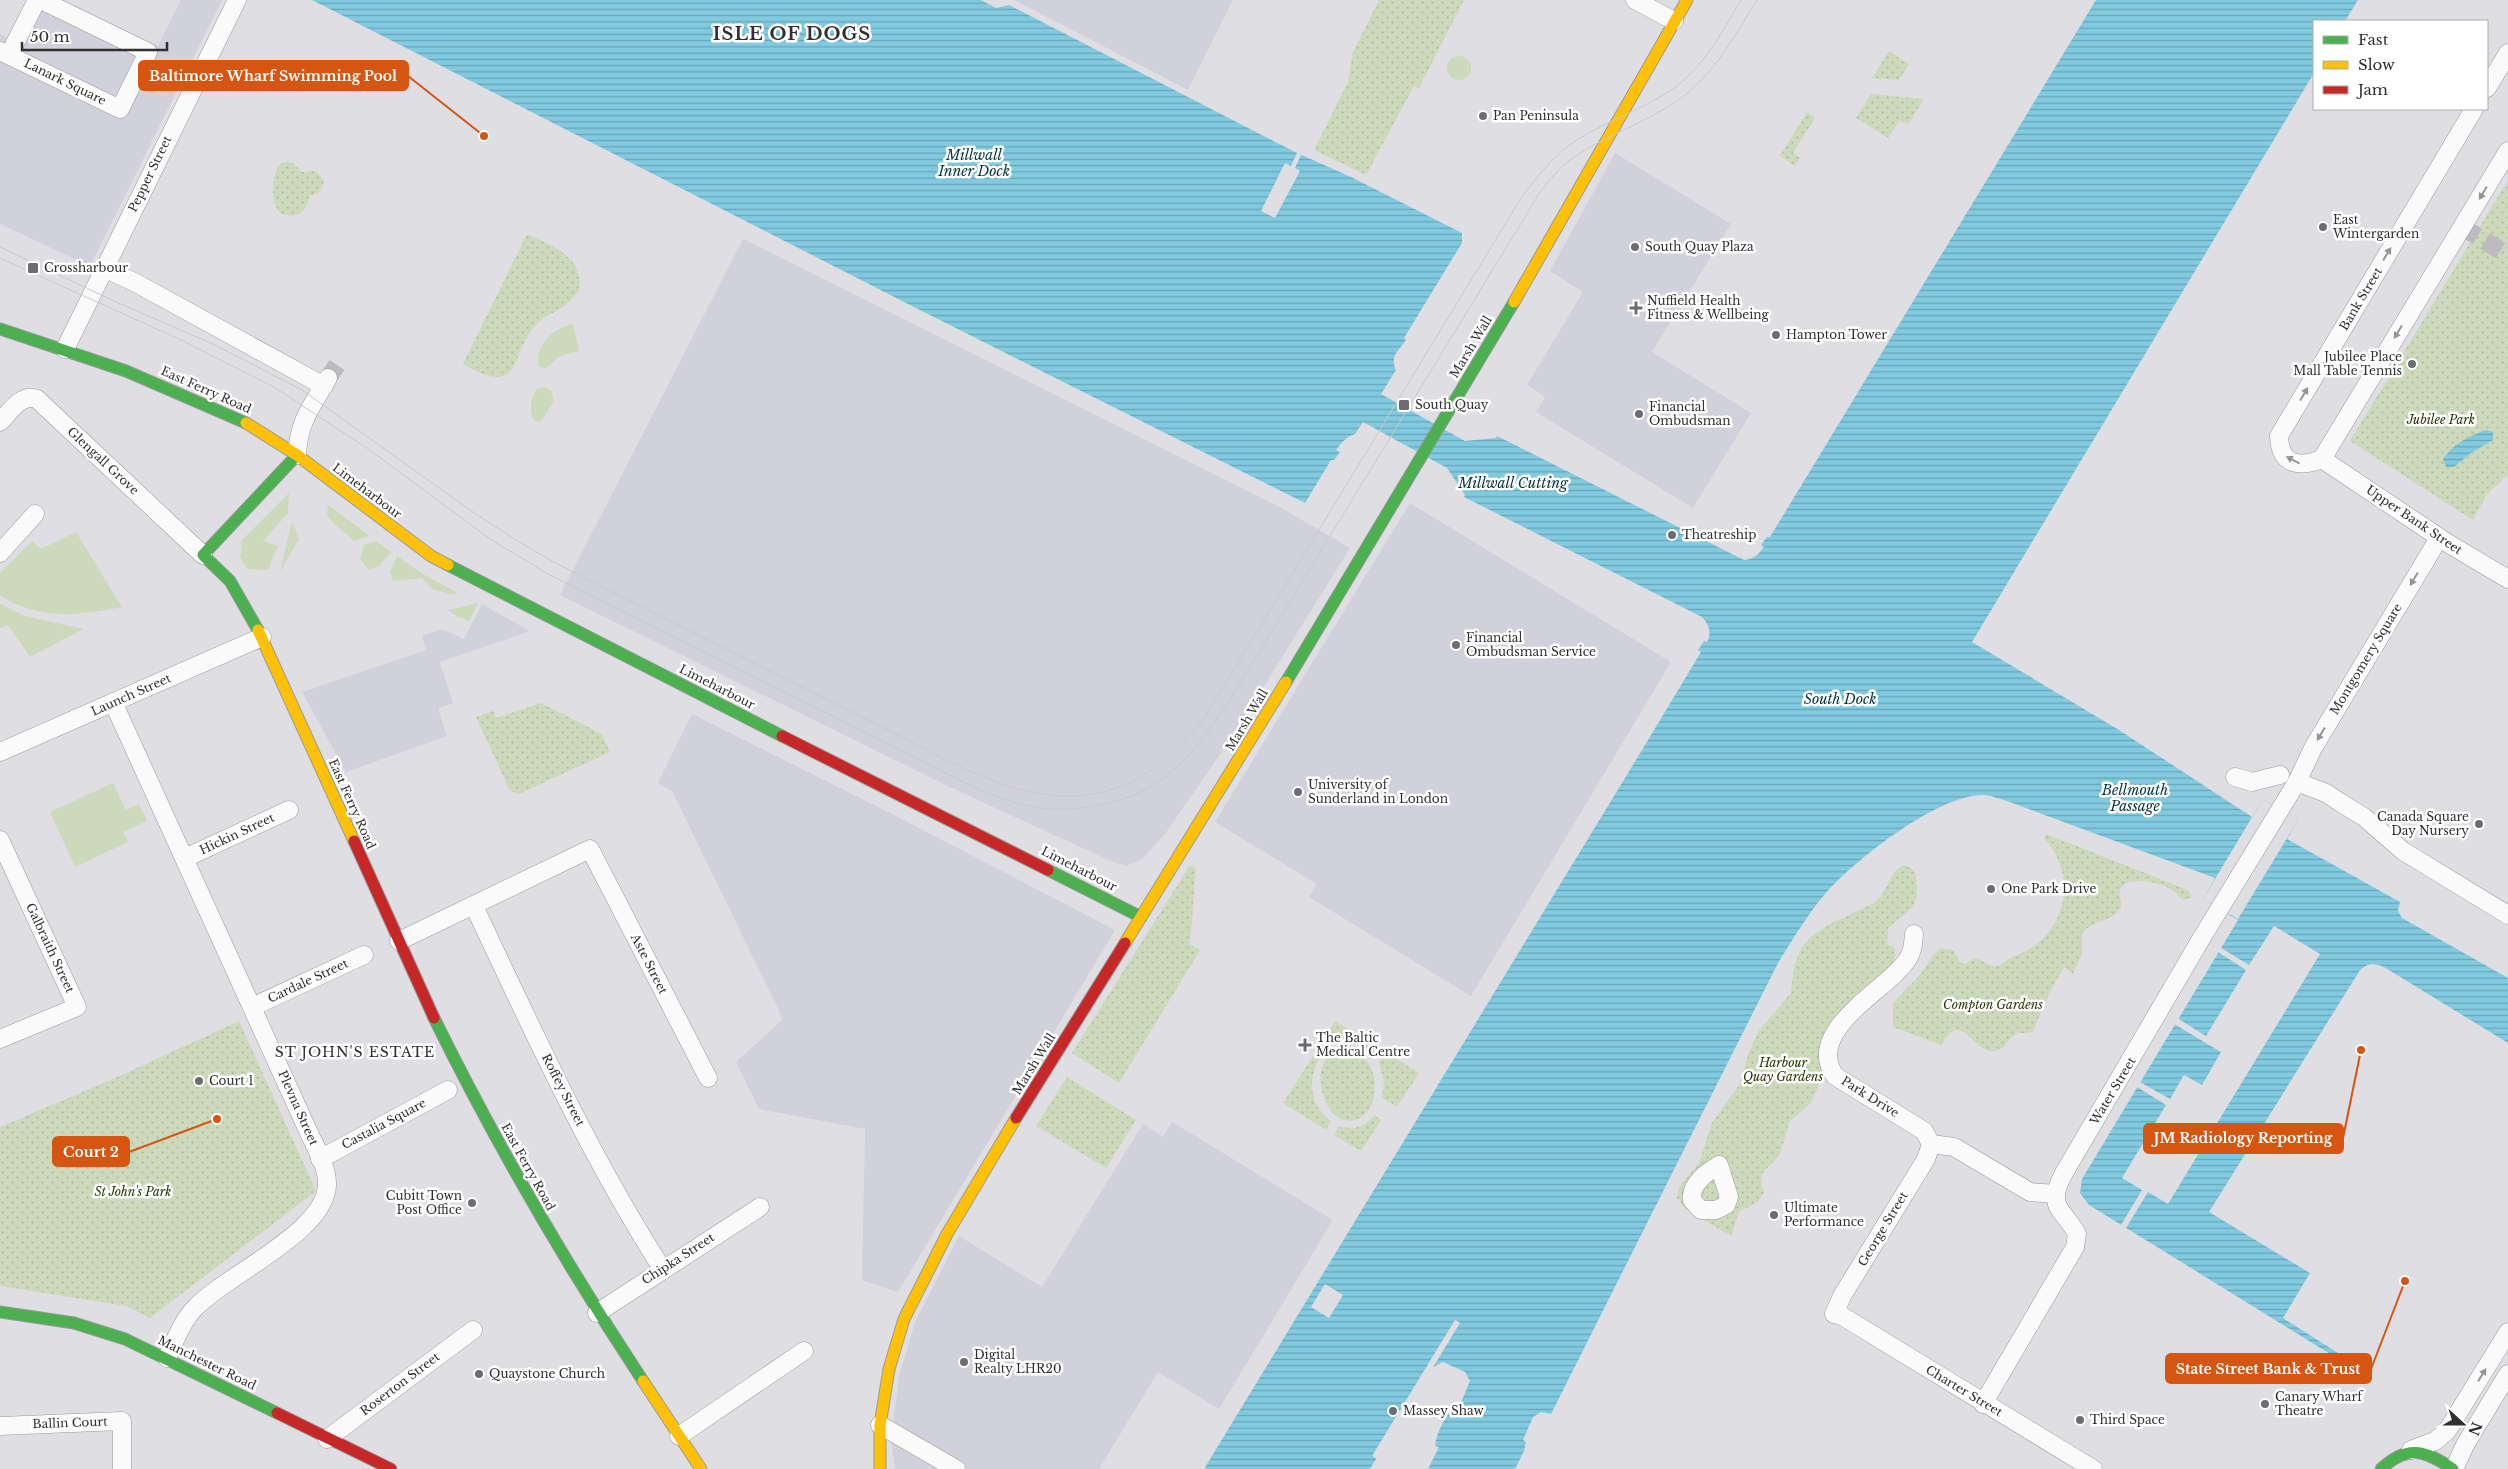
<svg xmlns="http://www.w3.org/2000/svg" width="2508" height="1469" font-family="'Libre Baskerville',serif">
  <defs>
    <pattern id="park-dots" width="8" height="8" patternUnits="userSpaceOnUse" patternTransform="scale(1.25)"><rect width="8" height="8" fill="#cdd9bb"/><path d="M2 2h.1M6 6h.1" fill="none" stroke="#b0bba1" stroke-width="1.8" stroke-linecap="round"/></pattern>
    <pattern id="water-rules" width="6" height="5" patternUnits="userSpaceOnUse" patternTransform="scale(1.25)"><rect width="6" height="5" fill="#81cae0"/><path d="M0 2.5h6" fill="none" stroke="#6aa4b6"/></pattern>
  </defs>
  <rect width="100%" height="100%" fill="#dfdfe3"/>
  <g fill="#d0d1da">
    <path d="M31 0H64L158 46 181 0H222L90 266 0 224V34L11 39Z"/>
    <path d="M1014 0H1233L1188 90Z"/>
    <path d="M1615 153 1731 224 1652 352 1751 413 1693 508 1536 412 1545 397 1527 385 1583 292 1550 271Z"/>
    <path d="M743 239 1285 510 1350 548 1237 730 1165 834 1142 859 1126 866 1111 861 956 790 560 595Z"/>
    <path d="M1410 503 1671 662 1471 996 1309 897 1317 884 1215 822Z"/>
    <path d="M482 604 530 631 440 662 453 703 438 708 447 736 346 772 302 692 426 650 422 636 442 629 464 639Z"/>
    <path d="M692 714 900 818 1115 930 898 1292 862 1280 865 1129 759 1109 736 1062 783 1019 672 791 658 783Z"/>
    <path d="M1172 1122 1333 1220 1219 1409 1158 1372 1099 1469H895L891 1439 899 1376 915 1322 959 1236 1042 1287 1143 1124 1163 1137Z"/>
  </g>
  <g fill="#cdd9bb">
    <circle cx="1459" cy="68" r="12"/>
    <path d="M573 324 579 351 560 356 546 368 539 367C533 347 554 327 573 324Z"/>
    <path d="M543 387 551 390 554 401 542 420 536 422C528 414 530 399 536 390Z"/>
    <path d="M289 493 288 513 263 541 278 546 268 570 247 569 240 557 242 540Z"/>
    <path d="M328 505 370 536 354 541C344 531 334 526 327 515Z"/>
    <path d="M292 521 299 539 280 572Z"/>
    <path d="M76 532 122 607C76 616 42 620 0 596V573L32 541 41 549Z"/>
    <path d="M376 541 391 552 379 566 369 570 360 559 364 545Z"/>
    <path d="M397 556 423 574 456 592 455 595 432 589 422 578 393 581 390 572Z"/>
    <path d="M478 603 469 621 456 616 448 610Z"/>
    <path d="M0 604 25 616 84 629 30 657 8 625 0 628Z"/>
    <path d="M113 783 126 810 139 804 147 821 123 832 128 842 75 867 50 812Z"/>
  </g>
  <g fill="url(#park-dots)">
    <path d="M1379 0H1464L1419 88 1414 86 1366 175 1314 150 1348 82 1353 52Z"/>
    <path d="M1889 51 1909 64 1899 80 1872 78Z"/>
    <path d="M1871 94 1924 99 1908 125 1900 120 1888 138 1856 118Z"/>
    <path d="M1807 112 1815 118 1793 153 1800 158 1795 166 1780 156Z"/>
    <path d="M286 162 293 163 302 172 316 171 324 181C322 191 320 193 310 196 306 213 296 220 280 213 269 201 272 176 280 164Z"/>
    <path d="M2508 180V475L2487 494 2473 520 2350 441Z"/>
    <path d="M527 234C552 246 585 257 579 291 574 296 569 303 563 307 554 313 544 316 537 324 508 353 525 400 463 364Z"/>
    <path d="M541 703 602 734 610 752 519 794 510 791 476 717 493 711 496 718Z"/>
    <path d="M2046 834 2188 890 2191 894V898L2183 900C2179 898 2177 893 2172 890 2162 883 2122 873 2120 892 2119 898 2122 902 2121 908 2111 923 2093 920 2082 933V953L2073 974 2065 967 2063 969 2048 996 2033 1031C2027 1035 2021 1031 2015 1035 2006 1041 2005 1051 1993 1051 1971 1051 1962 1008 1941 1045L1893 1027V1003L1920 975 1933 955 1941 948 1953 950 1960 962 1965 964 1974 958C1983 959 1988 967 1998 966 2003 965 2005 960 2010 958 2019 954 2026 952 2034 946 2070 919 2074 871 2044 838Z"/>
    <path d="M1190 865 1196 868 1190 944 1200 950 1119 1083 1072 1053Z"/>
    <path d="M1903 865 1911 868 1916 874 1917 896 1913 907 1888 928 1887 945 1894 947C1903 974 1856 988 1846 1007 1839 1020 1832 1061 1827 1078L1819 1084 1811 1103 1790 1121 1780 1154 1762 1174 1761 1183 1764 1192 1758 1202 1739 1212 1731 1236 1685 1209 1677 1198 1679 1187 1699 1163 1712 1123 1739 1085 1749 1052 1758 1032 1791 993 1794 966 1802 947 1812 936 1828 925 1874 903 1881 896 1895 871Z"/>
    <path d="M239 1021 316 1191 150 1318 126 1306 0 1286V1127L113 1079Z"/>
    <path d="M1335 1021 1377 1047 1372 1055 1361 1046 1344 1042 1328 1032Z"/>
    <path d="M1324 1039 1333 1044C1308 1062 1303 1102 1331 1121L1326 1130 1283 1103Z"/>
    <path d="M1345 1049C1368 1053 1378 1073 1374 1095 1373 1104 1369 1112 1361 1117 1326 1140 1299 1053 1345 1049Z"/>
    <path d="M1385 1052 1419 1073 1397 1107 1382 1098 1384 1081 1379 1063Z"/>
    <path d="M1067 1077 1136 1120 1106 1168 1036 1126Z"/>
    <path d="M1374 1115 1381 1120 1361 1151 1334 1135 1339 1126C1354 1130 1365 1128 1374 1115Z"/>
  </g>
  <g fill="url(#water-rules)">
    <path d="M312 0H981L996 8 1009 5 1297 153 1351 177 1462 233V243L1404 338 1406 340C1400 350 1389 355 1396 370L1381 394 1465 441 1496 438 1497 436 1744 560C1754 559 1758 555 1764 547L1761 545 1767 537H1770L2096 0H2358L2345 21H2314V73L1972 642 2119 730 2252 817 2263 799 2298 820 2287 839 2400 902 2398 911 2402 918 2508 978V1043L2384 967C2374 963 2368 963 2360 970L2209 1212 2310 1273 2283 1318 2338 1353 2335 1357 2089 1205 2080 1193 2082 1179 2238 920 2203 899 2215 878 2007 801C2000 799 1992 796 1985 795 1941 792 1853 861 1825 894 1807 915 1793 939 1778 963L1551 1414 1541 1412 1533 1417 1523 1440 1526 1442 1524 1451 1515 1469H1428L1439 1447 1435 1446C1437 1431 1445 1416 1456 1406L1459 1407 1470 1381 1465 1372 1443 1362 1431 1368 1370 1469H1204L1639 755 1701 652 1698 650 1704 641 1707 642C1712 633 1709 624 1702 617L1464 497 1465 495 1447 468 1363 422 1355 434C1346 437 1342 442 1336 450L1340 452 1334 460H1331L1305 503 910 305Z"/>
    <path d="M2486 430 2493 432V440L2471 453 2454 467H2446L2443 459C2453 444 2469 436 2486 430Z"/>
  </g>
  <g fill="#dfdfe3">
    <path d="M1297 153 1301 155 1295 168 1300 171 1275 218 1261 211 1285 163 1291 166Z"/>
    <path d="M2263 799 2298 820 2238 919 2203 899Z"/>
    <path d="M2274 926 2320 954 2168 1204 2148 1192 2126 1228 2121 1225 2142 1190 2122 1178 2166 1105 2137 1087 2140 1082 2170 1099 2184 1075 2202 1085 2221 1052 2174 1024 2177 1018 2206 1036 2246 970 2218 952 2221 948 2249 965Z"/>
    <path d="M1325 1284 1343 1295 1329 1318 1311 1307Z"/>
    <path d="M1455 1320 1460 1323 1377 1459 1372 1456Z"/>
  </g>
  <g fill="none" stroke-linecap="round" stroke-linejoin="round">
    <g stroke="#bcbcc0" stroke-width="18" stroke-dasharray="18 9" stroke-linecap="butt">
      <path d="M2462 227 2508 255"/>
      <path d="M328 378 337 365"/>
    </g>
    <defs>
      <g id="street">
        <path d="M1635 0 1674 21"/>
        <path d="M0 51 120 109 148 52 41 0"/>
        <path d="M9 55 37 0"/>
        <path d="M2487 88 2508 53"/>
        <path d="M2474 109 2279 436C2280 465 2298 468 2322 459L2508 151"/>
        <path d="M104 268 136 283 324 386"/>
        <path d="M65 349 237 0"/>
        <path d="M0 422C10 412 21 393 37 399L203 555"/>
        <path d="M297 455C299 420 311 408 328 378"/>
        <path d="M2322 459 2449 544 2508 579"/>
        <path d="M0 553 35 514"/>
        <path d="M113 702 309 1133C316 1148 327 1167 327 1183 329 1231 225 1275 195 1308 182 1321 175 1341 167 1358"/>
        <path d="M0 752 262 637"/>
        <path d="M2235 777 2252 782 2280 775"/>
        <path d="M2297 782 2326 793 2341 803 2364 817 2403 851 2508 915"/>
        <path d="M0 840 77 1007 0 1039"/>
        <path d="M185 858 289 810"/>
        <path d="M474 906C532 1029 589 1155 663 1270"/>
        <path d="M1914 934C1913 944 1913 952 1907 960 1889 989 1803 1030 1835 1076L1924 1131 1931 1144"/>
        <path d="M399 941 590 849 708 1078"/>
        <path d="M252 1007 364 955"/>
        <path d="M1931 1144 1926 1159 1842 1296 1834 1314 1842 1316 2093 1469"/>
        <path d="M1931 1144 1954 1147 2030 1192 2056 1194"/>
        <path d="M320 1159 448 1090"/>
        <path d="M1719 1165 1729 1197 1726 1205 1716 1210H1701L1692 1200C1690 1184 1707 1172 1719 1165Z"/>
        <path d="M597 1313 760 1207"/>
        <path d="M1983 1404 2075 1247 2077 1234C2063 1208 2045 1208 2064 1173L2201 939 2297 782 2313 748 2439 538"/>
        <path d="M880 1425 956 1469"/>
        <path d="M0 1426 122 1421V1469"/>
        <path d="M679 1436 804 1351"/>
        <path d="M327 1439 473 1330"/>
        <path d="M2411 1450 2435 1441 2447 1431 2508 1332"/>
        <path d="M2454 1469 2465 1445 2508 1374"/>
      </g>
      <g id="fast">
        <path d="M0 329 126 371 246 423"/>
        <path d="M448 565 782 736"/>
        <path d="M258 630 230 581 203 555 297 455"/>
        <path d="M1286 682 1514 302"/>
        <path d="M1048 870 1141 917"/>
        <path d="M434 1018C496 1144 566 1264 643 1381"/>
        <path d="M0 1312 74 1323 125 1339 277 1413"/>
        <path d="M2381 1469C2408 1444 2424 1450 2453 1469"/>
      </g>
      <g id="slow">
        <path d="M1514 302 1687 0"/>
        <path d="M246 423 297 455 431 556 448 565"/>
        <path d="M258 630 354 841"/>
        <path d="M1125 943 1286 682"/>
        <path d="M643 1381 701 1469"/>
        <path d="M880 1469V1425L889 1369 904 1319 947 1234 1016 1118"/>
      </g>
      <g id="jam">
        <path d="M782 736 1048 870"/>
        <path d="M354 841 434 1018"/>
        <path d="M1016 1118 1125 943"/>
        <path d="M277 1413 391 1469"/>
      </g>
    </defs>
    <use href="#street" stroke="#99999c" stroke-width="19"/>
    <use href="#fast" stroke="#99999c" stroke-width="13"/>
    <use href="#slow" stroke="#99999c" stroke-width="13"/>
    <use href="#jam" stroke="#99999c" stroke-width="13"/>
    <use href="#street" stroke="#fafafb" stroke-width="18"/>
    <use href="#fast" stroke="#4caf50" stroke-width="11"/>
    <use href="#slow" stroke="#ffc107" stroke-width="11"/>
    <use href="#jam" stroke="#c62828" stroke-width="11"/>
    <g stroke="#cacaca" stroke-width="1">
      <path d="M0 247 114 301 213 344 302 390 470 510 514 539 552 561C658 615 765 669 872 722 930 750 1002 797 1067 796 1130 796 1168 763 1205 717L1521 198C1535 180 1549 161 1567 147 1604 119 1652 109 1686 78 1710 56 1725 27 1741 0"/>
      <path d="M0 258 181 340 272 386 367 448 490 539 550 575C641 620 732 666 823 711 854 727 884 742 914 757 962 781 1017 814 1072 809 1156 802 1187 764 1231 698L1539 194C1548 182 1558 169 1570 160 1603 136 1643 124 1677 101 1713 76 1734 37 1757 0"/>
    </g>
  </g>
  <defs><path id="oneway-solid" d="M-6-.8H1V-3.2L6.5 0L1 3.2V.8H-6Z" transform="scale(1.25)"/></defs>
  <g fill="#959597">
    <use href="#oneway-solid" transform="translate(2483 193) rotate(121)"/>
    <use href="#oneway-solid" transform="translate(2387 254) rotate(-59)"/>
    <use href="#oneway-solid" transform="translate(2398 332) rotate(121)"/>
    <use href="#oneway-solid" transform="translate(2304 394) rotate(-59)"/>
    <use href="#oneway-solid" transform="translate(2293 460) rotate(-152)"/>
    <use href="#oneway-solid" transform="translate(2414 579) rotate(121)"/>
    <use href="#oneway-solid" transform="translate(2321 734) rotate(121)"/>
    <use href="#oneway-solid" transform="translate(2482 1375) rotate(-58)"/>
  </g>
  <g fill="#6d6d71" stroke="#fff" stroke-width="2">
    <circle cx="1483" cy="116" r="5"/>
    <circle cx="2323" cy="227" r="5"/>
    <circle cx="1635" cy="247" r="5"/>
    <rect x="27" y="262" width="12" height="12" rx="2.5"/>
    <path d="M1633.5 300.5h5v5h5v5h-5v5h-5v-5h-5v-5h5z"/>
    <circle cx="1776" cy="335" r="5"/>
    <circle cx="2412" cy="364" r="5"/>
    <rect x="1398" y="399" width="12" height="12" rx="2.5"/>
    <circle cx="1639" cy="414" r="5"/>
    <circle cx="1672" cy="535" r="5"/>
    <circle cx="1456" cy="645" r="5"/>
    <circle cx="1298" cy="792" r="5"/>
    <circle cx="2479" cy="824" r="5"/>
    <circle cx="1991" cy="889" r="5"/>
    <path d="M1302.5 1037.5h5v5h5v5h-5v5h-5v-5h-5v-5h5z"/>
    <circle cx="199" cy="1081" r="5"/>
    <circle cx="472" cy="1203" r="5"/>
    <circle cx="1774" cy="1215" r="5"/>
    <circle cx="964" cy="1362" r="5"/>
    <circle cx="479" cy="1374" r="5"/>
    <circle cx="2265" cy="1404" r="5"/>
    <circle cx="1393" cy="1411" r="5"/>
    <circle cx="2080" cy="1420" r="5"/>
  </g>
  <g text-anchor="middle" stroke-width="5" stroke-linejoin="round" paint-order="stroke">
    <g font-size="12" fill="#303033" stroke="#fff">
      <text transform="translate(65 82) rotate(26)" y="4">Lanark Square</text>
      <text transform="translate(150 174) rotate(-64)" y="4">Pepper Street</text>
      <text transform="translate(2361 299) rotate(-59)" y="4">Bank Street</text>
      <text transform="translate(1471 347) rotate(-59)" y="4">Marsh Wall</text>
      <text transform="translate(206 390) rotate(24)" y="4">East Ferry Road</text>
      <text transform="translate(103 461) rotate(43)" y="4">Glengall Grove</text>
      <text transform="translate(367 491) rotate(37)" y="4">Limeharbour</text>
      <text transform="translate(2414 520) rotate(34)" y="4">Upper Bank Street</text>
      <text transform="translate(2366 659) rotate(-59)" y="4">Montgomery Square</text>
      <text transform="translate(717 687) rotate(27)" y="4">Limeharbour</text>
      <text transform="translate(131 695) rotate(-24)" y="4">Launch Street</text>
      <text transform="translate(1247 720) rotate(-59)" y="4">Marsh Wall</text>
      <text transform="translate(352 804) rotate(66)" y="4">East Ferry Road</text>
      <text transform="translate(237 834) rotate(-25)" y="4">Hickin Street</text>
      <text transform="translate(1079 869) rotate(27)" y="4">Limeharbour</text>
      <text transform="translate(50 948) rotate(65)" y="4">Galbraith Street</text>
      <text transform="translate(649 964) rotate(63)" y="4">Aste Street</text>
      <text transform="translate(308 981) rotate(-25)" y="4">Cardale Street</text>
      <text transform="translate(1034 1064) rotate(-58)" y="4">Marsh Wall</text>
      <text transform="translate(563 1090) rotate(63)" y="4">Roffey Street</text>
      <text transform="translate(2113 1091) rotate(-59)" y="4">Water Street</text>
      <text transform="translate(1870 1097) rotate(32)" y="4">Park Drive</text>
      <text transform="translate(298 1108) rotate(66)" y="4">Plevna Street</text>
      <text transform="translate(384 1124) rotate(-28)" y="4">Castalia Square</text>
      <text transform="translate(528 1167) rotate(61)" y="4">East Ferry Road</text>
      <text transform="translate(1883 1229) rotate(-59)" y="4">George Street</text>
      <text transform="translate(678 1259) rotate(-33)" y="4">Chipka Street</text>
      <text transform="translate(207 1363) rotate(26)" y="4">Manchester Road</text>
      <text transform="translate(400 1384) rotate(-37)" y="4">Roserton Street</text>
      <text transform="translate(1964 1391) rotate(31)" y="4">Charter Street</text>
      <text transform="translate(70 1423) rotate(-2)" y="4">Ballin Court</text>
    </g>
    <g font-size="12" fill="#303033" stroke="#fff" text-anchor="start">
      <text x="1493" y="120">Pan Peninsula</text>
      <text x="2333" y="224">East<tspan x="2333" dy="14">Wintergarden</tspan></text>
      <text x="1645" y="251">South Quay Plaza</text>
      <text x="44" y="272">Crossharbour</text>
      <text x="1647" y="305">Nuffield Health<tspan x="1647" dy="14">Fitness &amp; Wellbeing</tspan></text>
      <text x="1786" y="339">Hampton Tower</text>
      <text x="2402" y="361" text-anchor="end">Jubilee Place<tspan x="2402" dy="14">Mall Table Tennis</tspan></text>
      <text x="1415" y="409">South Quay</text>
      <text x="1649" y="411">Financial<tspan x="1649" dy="14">Ombudsman</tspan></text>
      <text x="1682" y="539">Theatreship</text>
      <text x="1466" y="642">Financial<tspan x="1466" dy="14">Ombudsman Service</tspan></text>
      <text x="1308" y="789">University of<tspan x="1308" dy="14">Sunderland in London</tspan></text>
      <text x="2469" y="821" text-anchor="end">Canada Square<tspan x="2469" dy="14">Day Nursery</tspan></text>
      <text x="2001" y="893">One Park Drive</text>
      <text x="1316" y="1042">The Baltic<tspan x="1316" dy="14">Medical Centre</tspan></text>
      <text x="209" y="1085">Court 1</text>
      <text x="462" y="1200" text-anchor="end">Cubitt Town<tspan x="462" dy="14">Post Office</tspan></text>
      <text x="1784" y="1212">Ultimate<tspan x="1784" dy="14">Performance</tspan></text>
      <text x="974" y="1359">Digital<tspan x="974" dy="14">Realty LHR20</tspan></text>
      <text x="489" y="1378">Quaystone Church</text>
      <text x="2275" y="1401">Canary Wharf<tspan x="2275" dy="14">Theatre</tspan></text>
      <text x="1403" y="1415">Massey Shaw</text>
      <text x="2090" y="1424">Third Space</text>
    </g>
    <g font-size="12" font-style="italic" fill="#293800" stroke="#fff">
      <text x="2441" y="424">Jubilee Park</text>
      <text x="1993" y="1009">Compton Gardens</text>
      <text x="1783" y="1067">Harbour<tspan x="1783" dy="14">Quay Gardens</tspan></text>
      <text x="133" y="1196">St John's Park</text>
    </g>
    <g font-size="14" font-style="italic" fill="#063844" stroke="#fff">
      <text x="974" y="160">Millwall<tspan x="974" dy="16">Inner Dock</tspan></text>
      <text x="1513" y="488">Millwall Cutting</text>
      <text x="1840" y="704">South Dock</text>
      <text x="2135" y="795">Bellmouth<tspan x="2135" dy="16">Passage</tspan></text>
    </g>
    <g font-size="14" letter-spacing="1" fill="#303033" stroke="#fff">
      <text x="355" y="1057">ST JOHN'S ESTATE</text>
    </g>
    <g font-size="18" font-weight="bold" letter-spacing="1" fill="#303033" stroke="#fff">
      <text x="792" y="40">ISLE OF DOGS</text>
    </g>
  </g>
  <path fill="none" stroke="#d65510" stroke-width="2" d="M484 136L408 76M2361 1050L2343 1138M217 1119L129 1152M2405 1281L2371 1369"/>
  <g fill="#d65510" stroke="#fff" stroke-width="2">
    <circle cx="484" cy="136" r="5"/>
    <circle cx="2361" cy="1050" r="5"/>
    <circle cx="217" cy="1119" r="5"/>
    <circle cx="2405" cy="1281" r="5"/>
  </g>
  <g fill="#d65510" stroke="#d65510" stroke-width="2">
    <rect x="139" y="61" width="269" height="29" rx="5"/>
    <rect x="2144" y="1124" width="199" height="29" rx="5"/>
    <rect x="53" y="1137" width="76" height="29" rx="5"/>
    <rect x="2166" y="1354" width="205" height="29" rx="5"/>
  </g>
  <g font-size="14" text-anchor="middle" font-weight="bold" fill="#fff">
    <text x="273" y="81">Baltimore Wharf Swimming Pool</text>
    <text x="2243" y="1143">JM Radiology Reporting</text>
    <text x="91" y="1157">Court 2</text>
    <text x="2268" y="1374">State Street Bank &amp; Trust</text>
  </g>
  <rect x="2313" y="20" width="175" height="90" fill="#ffffff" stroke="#acacad"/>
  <rect x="2323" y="36" width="25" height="8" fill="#4caf50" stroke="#acacad"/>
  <text x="2358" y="45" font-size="15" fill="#303033">Fast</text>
  <rect x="2323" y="61" width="25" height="8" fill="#ffc107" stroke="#acacad"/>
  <text x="2358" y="70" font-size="15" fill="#303033">Slow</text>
  <rect x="2323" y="86" width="25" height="8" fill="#c62828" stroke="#acacad"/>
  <text x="2358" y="95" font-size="15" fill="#303033">Jam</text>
  <g transform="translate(2463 1424) rotate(111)" stroke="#ffffff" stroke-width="4" paint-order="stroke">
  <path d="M0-4L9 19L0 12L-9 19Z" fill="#303033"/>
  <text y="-8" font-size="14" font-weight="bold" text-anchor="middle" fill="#303033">N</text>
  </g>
  <path d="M22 42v8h145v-8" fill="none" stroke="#303033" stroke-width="2.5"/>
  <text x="30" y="42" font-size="15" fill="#303033" stroke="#ffffff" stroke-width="4" paint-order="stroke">50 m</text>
</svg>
